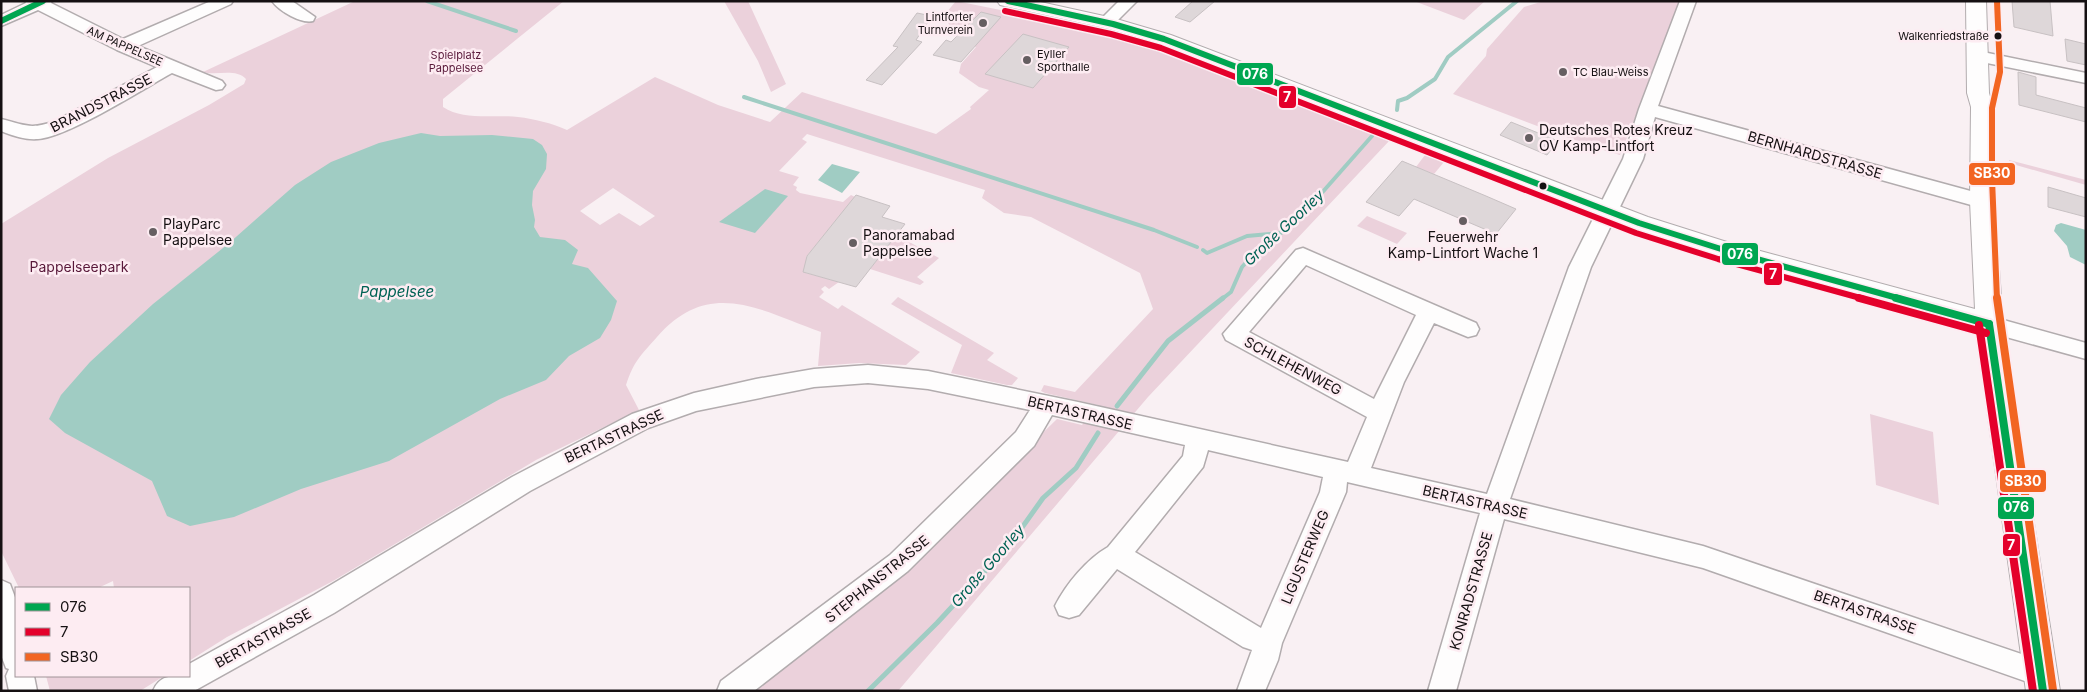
<svg xmlns="http://www.w3.org/2000/svg" width="2087" height="692" font-family="Inter,sans-serif">
  <rect width="100%" height="100%" fill="#f9f0f3"/>
  <g fill="#ebd1db" fill-rule="evenodd">
    <path d="M355 1H564L443 99V107C464 121 493 114 518 117 535 119 551 123 567 130L655 77 718 105 770 122 802 92 936 134 971 109 970 107 989 90 979 87 959 73 961 64 976 47C961 41 948 32 946 13L956 1C1022 15 1090 26 1155 47 1234 73 1313 107 1390 140L1148 397 898 691H746L977 497 1057 419 1082 425 1098 405 1045 393 1041 391 1044 385 1075 392 1153 309 1140 273 1031 217 1004 213 982 198 985 190 807 134 802 139 807 142 779 171 799 177 793 185 797 187 796 190 800 193 843 202 851 195 855 197 806 257 811 259 806 273 839 282 829 289 825 286 821 289 824 292 819 297 838 309 842 305 920 352 906 365 859 363 818 366 821 332C760 310 709 277 657 337 640 356 634 361 626 385L639 410 536 460 333 581 227 637 189 661V588H114L113 581 98 588H19L1 551V224L108 158 209 105 244 84 246 79C236 68 216 76 203 72ZM613 188 655 216 640 226 619 213 600 225 580 211Z"/>
    <path d="M724 1H748L786 84 771 92 758 61Z"/>
    <path d="M1414 1H1485L1464 20Z"/>
    <path d="M1544 1H1682L1620 155 1590 146 1453 94 1486 56 1487 49 1524 7Z"/>
    <path d="M1425 155 1444 162 1434 174 1416 167Z"/>
    <path d="M2009 160 2086 180V185L2009 163Z"/>
    <path d="M1367 216 1407 233 1397 244 1357 226Z"/>
    <path d="M900 230 905 231 900 237 939 258 917 277 924 282 920 285 870 269Z"/>
    <path d="M898 297 994 353 987 360 1018 378 1012 385H1007L951 373 962 345 891 304Z"/>
    <path d="M1870 414 1933 432 1939 505 1876 485Z"/>
    <path d="M46 676H164L140 691H50Z"/>
  </g>
  <g fill="#a0ccc3">
    <path d="M421 133 440 136 492 135 533 139 542 145 547 154 546 169 533 191 532 205 535 220 534 227 540 237 565 240 578 250 572 264 588 268 617 301 611 320 600 338 569 356 546 380 500 399 389 461 301 489 234 517 190 526 167 516 152 481 65 433 49 419 61 395 90 362 153 304 228 244 295 185 331 162 379 143Z"/>
    <path d="M832 164 860 172 842 193 818 180Z"/>
    <path d="M765 189 788 196 755 233 719 222Z"/>
    <path d="M2061 223 2086 230V265L2070 257 2067 246 2054 231 2056 225Z"/>
  </g>
  <g fill="none" stroke-linecap="round" stroke-linejoin="round">
    <g stroke="#a0ccc3" stroke-width="4">
      <path d="M427 1 516 31"/>
      <path d="M744 97 1154 230 1197 247"/>
      <path d="M1397 110 1398 101 1407 98 1435 79 1448 57 1517 1"/>
      <path d="M1203 250 1207 253 1247 236 1281 233"/>
      <path d="M1222 299 1231 292 1242 267 1262 245 1297 221 1372 136"/>
    </g>
    <g stroke="#a0ccc3" stroke-width="5">
      <path d="M1117 406 1168 341 1223 298"/>
      <path d="M868 691 937 623 1011 543 1043 498 1076 468 1098 433"/>
    </g>
  </g>
  <g fill="#ded7d9" stroke="#c8c1c3">
    <path d="M1193 1H1215L1190 22 1175 17Z"/>
    <path d="M2012 1H2050L2053 36 2014 27Z"/>
    <path d="M981 12 1001 17 961 62 933 55 946 40 951 42Z"/>
    <path d="M917 13 932 16 916 40 922 42 882 85 866 80 898 47 893 46Z"/>
    <path d="M1023 34 1069 47 1033 88 985 74Z"/>
    <path d="M2065 39 2086 44V65L2067 61Z"/>
    <path d="M2018 72 2036 77V95L2086 108V122L2019 105Z"/>
    <path d="M1511 122 1558 141 1547 155 1500 135Z"/>
    <path d="M1402 161 1486 196 1516 209 1496 234 1414 199 1399 216 1366 202Z"/>
    <path d="M2048 187 2086 198V217L2048 207Z"/>
    <path d="M856 195 890 206 882 217 905 224 856 287 803 272 807 256Z"/>
  </g>
  <g fill="none" stroke-linecap="round" stroke-linejoin="round">
    <defs>
      <g id="minor">
        <path d="M25 1H52L51 3 123 39 211 1H233L231 4 138 46 222 81 225 85 222 89 216 90 172 73C143 89 68 137 38 139 25 140 14 136 1 131V119C25 125 31 130 55 121L157 67 117 50 38 10 1 26V15L26 3Z"/>
        <path d="M272 1H292L315 17 313 21C301 24 279 11 272 1Z"/>
        <path d="M1119 1H1137L1112 26H1100L1098 22Z"/>
        <path d="M1680 1H1696L1658 106 1989 196 1992 201 1989 206 1982 208 1655 117 1643 159 1591 267 1510 499 1703 546 2039 660 2049 664 2053 673 2049 682 2039 686 1703 568 1504 519 1456 691H1428L1480 513 1347 482 1346 492 1282 643 1278 660 1265 691H1237L1252 650 1243 647 1117 569 1079 615 1069 618 1059 615 1055 606C1066 584 1087 559 1108 547L1183 456 1185 445 1052 415 1034 446 908 571 754 691H717L721 681 890 555 1016 432 1030 410 928 389 868 383 814 387 696 411 648 428 530 491 334 613 194 691H153C160 674 172 676 189 676V664L314 595 512 477 632 414 694 393 756 379 814 369 868 365 928 371 1078 402 1348 462 1367 417 1226 340 1223 334 1296 250 1303 248 1476 323 1479 329 1476 335 1468 337 1434 323 1404 382 1371 468 1487 494 1569 267 1623 159 1639 109ZM1306 265 1416 315 1374 399 1249 332ZM1208 450 1323 477 1320 492 1261 628 1135 552 1203 467Z"/>
        <path d="M1978 51 2086 73V83L1972 60 1969 56 1972 52Z"/>
        <path d="M1989 316 2086 343V359L1981 330 1978 324 1981 318Z"/>
        <path d="M1 580 10 584 16 600V676H34L37 691H9L6 676 9 669 6 668 1 655Z"/>
      </g>
      <path id="major" d="M997 1H1036L1113 18 1171 35 1648 217 1727 242 1975 309 1970 201 1971 107 1967 93 1966 1H1986L1989 93 1993 107 1994 201 2003 324 2060 691H2026L1976 330 1712 255 1630 229 1157 43 1109 29 1000 5Z"/>
    </defs>
    <use href="#minor" stroke="#b2acae" stroke-width="3"/>
    <use href="#major" stroke="#b2acae" stroke-width="2"/>
    <use href="#minor" fill="#fefdfd" fill-rule="evenodd"/>
    <use href="#major" fill="#fefdfd" fill-rule="evenodd"/>
    <defs>
      <g id="bus-1-far1">
        <path d="M1008 1 1113 24 1164 39 1639 223 1721 249 1901 299"/>
        <path d="M1 21 43 1"/>
      </g>
      <g id="bus-1">
        <path d="M1896 298 1989 324"/>
        <path d="M1989 324 2043 691"/>
      </g>
      <path id="bus-2-far1" d="M1005 11 1111 34 1161 48 1636 233 1718 259 1864 299"/>
      <g id="bus-2">
        <path d="M1859 298 1986 333"/>
        <path d="M1979 325 2033 691"/>
      </g>
      <path id="bus-3-far1" d="M1997 299 1992 179V108L2000 72 1997 1"/>
      <path id="bus-3" d="M1997 298 2053 690"/>
    </defs>
    <use href="#bus-1-far1" stroke="#fdecf2" stroke-width="9"/>
    <use href="#bus-1" stroke="#fdecf2" stroke-width="12"/>
    <use href="#bus-2-far1" stroke="#fdecf2" stroke-width="9"/>
    <use href="#bus-2" stroke="#fdecf2" stroke-width="12"/>
    <use href="#bus-3-far1" stroke="#fdecf2" stroke-width="9"/>
    <use href="#bus-3" stroke="#fdecf2" stroke-width="12"/>
    <use href="#bus-1-far1" stroke="#00a651" stroke-width="6"/>
    <use href="#bus-1" stroke="#00a651" stroke-width="8"/>
    <use href="#bus-2-far1" stroke="#e4002b" stroke-width="6"/>
    <use href="#bus-2" stroke="#e4002b" stroke-width="8"/>
    <use href="#bus-3-far1" stroke="#f26522" stroke-width="6"/>
    <use href="#bus-3" stroke="#f26522" stroke-width="8"/>
  </g>
  <g fill="#655e61" stroke="#fdecf2" stroke-width="2">
    <circle cx="983" cy="23" r="5"/>
    <circle cx="1027" cy="60" r="5"/>
    <circle cx="1563" cy="72" r="5"/>
    <circle cx="1529" cy="138" r="5"/>
    <circle cx="1463" cy="221" r="5"/>
    <circle cx="153" cy="232" r="5"/>
    <circle cx="853" cy="243" r="5"/>
  </g>
  <g fill="#151012" stroke="#fdecf2" stroke-width="2">
    <circle cx="1998" cy="36" r="4.5"/>
    <circle cx="1543" cy="186" r="4.5"/>
  </g>
  <g text-anchor="middle" stroke-width="5" stroke-linejoin="round" paint-order="stroke">
    <g font-size="11" fill="#151012" stroke="#fdecf2" text-anchor="start">
      <text x="973" y="21" text-anchor="end">Lintforter<tspan x="973" dy="13">Turnverein</tspan></text>
      <text x="1037" y="58">Eyller<tspan x="1037" dy="13">Sporthalle</tspan></text>
      <text x="1573" y="76">TC Blau-Weiss</text>
    </g>
    <g font-size="11" fill="#151012" stroke="#fdecf2" text-anchor="end">
      <text x="1989" y="40">Walkenriedstraße</text>
    </g>
    <g font-size="11" fill="#151012" stroke="#fdecf2">
      <text transform="translate(125 46) rotate(24)" y="4">AM PAPPELSEE</text>
    </g>
    <g font-size="11" fill="#59193a" stroke="#fdecf2">
      <text x="456" y="59">Spielplatz<tspan x="456" dy="13">Pappelsee</tspan></text>
    </g>
    <g font-size="14" fill="#151012" stroke="#fdecf2">
      <text transform="translate(101 103) rotate(-27)" y="5">BRANDSTRASSE</text>
      <text transform="translate(1815 155) rotate(16)" y="5">BERNHARDSTRASSE</text>
      <text transform="translate(1293 366) rotate(28)" y="5">SCHLEHENWEG</text>
      <text transform="translate(1080 413) rotate(13)" y="5">BERTASTRASSE</text>
      <text transform="translate(614 436) rotate(-25)" y="5">BERTASTRASSE</text>
      <text transform="translate(1475 502) rotate(13)" y="5">BERTASTRASSE</text>
      <text transform="translate(1305 557) rotate(-67)" y="5">LIGUSTERWEG</text>
      <text transform="translate(877 579) rotate(-39)" y="5">STEPHANSTRASSE</text>
      <text transform="translate(1471 591) rotate(-74)" y="5">KONRADSTRASSE</text>
      <text transform="translate(1865 612) rotate(19)" y="5">BERTASTRASSE</text>
      <text transform="translate(263 638) rotate(-29)" y="5">BERTASTRASSE</text>
    </g>
    <g font-size="14" fill="#151012" stroke="#fdecf2" text-anchor="start">
      <text x="1539" y="135">Deutsches Rotes Kreuz<tspan x="1539" dy="16">OV Kamp-Lintfort</tspan></text>
      <text x="163" y="229">PlayParc<tspan x="163" dy="16">Pappelsee</tspan></text>
      <text x="863" y="240">Panoramabad<tspan x="863" dy="16">Pappelsee</tspan></text>
      <text x="1463" y="242" text-anchor="middle">Feuerwehr<tspan x="1463" dy="16">Kamp-Lintfort Wache 1</tspan></text>
    </g>
    <g font-size="14" fill="#59193a" stroke="#fdecf2">
      <text x="79" y="272">Pappelseepark</text>
    </g>
    <g font-size="15" font-style="italic" fill="#006254" stroke="#fdecf2">
      <text transform="translate(1284 228) rotate(-43)" y="5">Große Goorley</text>
      <text x="397" y="297">Pappelsee</text>
      <text transform="translate(988 566) rotate(-49)" y="5">Große Goorley</text>
    </g>
  </g>
  <g stroke="#fdecf2" stroke-width="2">
    <rect x="1236" y="62" width="38" height="24" rx="5" fill="#00a651"/>
    <rect x="1278" y="85" width="19" height="24" rx="5" fill="#e4002b"/>
    <rect x="1968" y="162" width="48" height="24" rx="5" fill="#f26522"/>
    <rect x="1721" y="242" width="38" height="24" rx="5" fill="#00a651"/>
    <rect x="1763" y="262" width="20" height="24" rx="5" fill="#e4002b"/>
    <rect x="1999" y="469" width="48" height="24" rx="5" fill="#f26522"/>
    <rect x="1997" y="496" width="38" height="24" rx="5" fill="#00a651"/>
    <rect x="2002" y="533" width="19" height="24" rx="5" fill="#e4002b"/>
  </g>
  <g font-size="14" text-anchor="middle" font-weight="bold" fill="#fff">
    <text x="1255" y="79">076</text>
    <text x="1287" y="102">7</text>
    <text x="1992" y="178">SB30</text>
    <text x="1740" y="259">076</text>
    <text x="1773" y="279">7</text>
    <text x="2023" y="486">SB30</text>
    <text x="2016" y="512">076</text>
    <text x="2011" y="550">7</text>
  </g>
  <rect width="2087" height="692" fill="none" stroke="#151012" stroke-width="5"/>
  <rect x="15" y="587" width="175" height="90" fill="#fdecf2" stroke="#a09498"/>
  <rect x="25" y="603" width="25" height="8" fill="#00a651" stroke="#a09498"/>
  <text x="60" y="612" font-size="15" fill="#151012">076</text>
  <rect x="25" y="628" width="25" height="8" fill="#e4002b" stroke="#a09498"/>
  <text x="60" y="637" font-size="15" fill="#151012">7</text>
  <rect x="25" y="653" width="25" height="8" fill="#f26522" stroke="#a09498"/>
  <text x="60" y="662" font-size="15" fill="#151012">SB30</text>
</svg>
